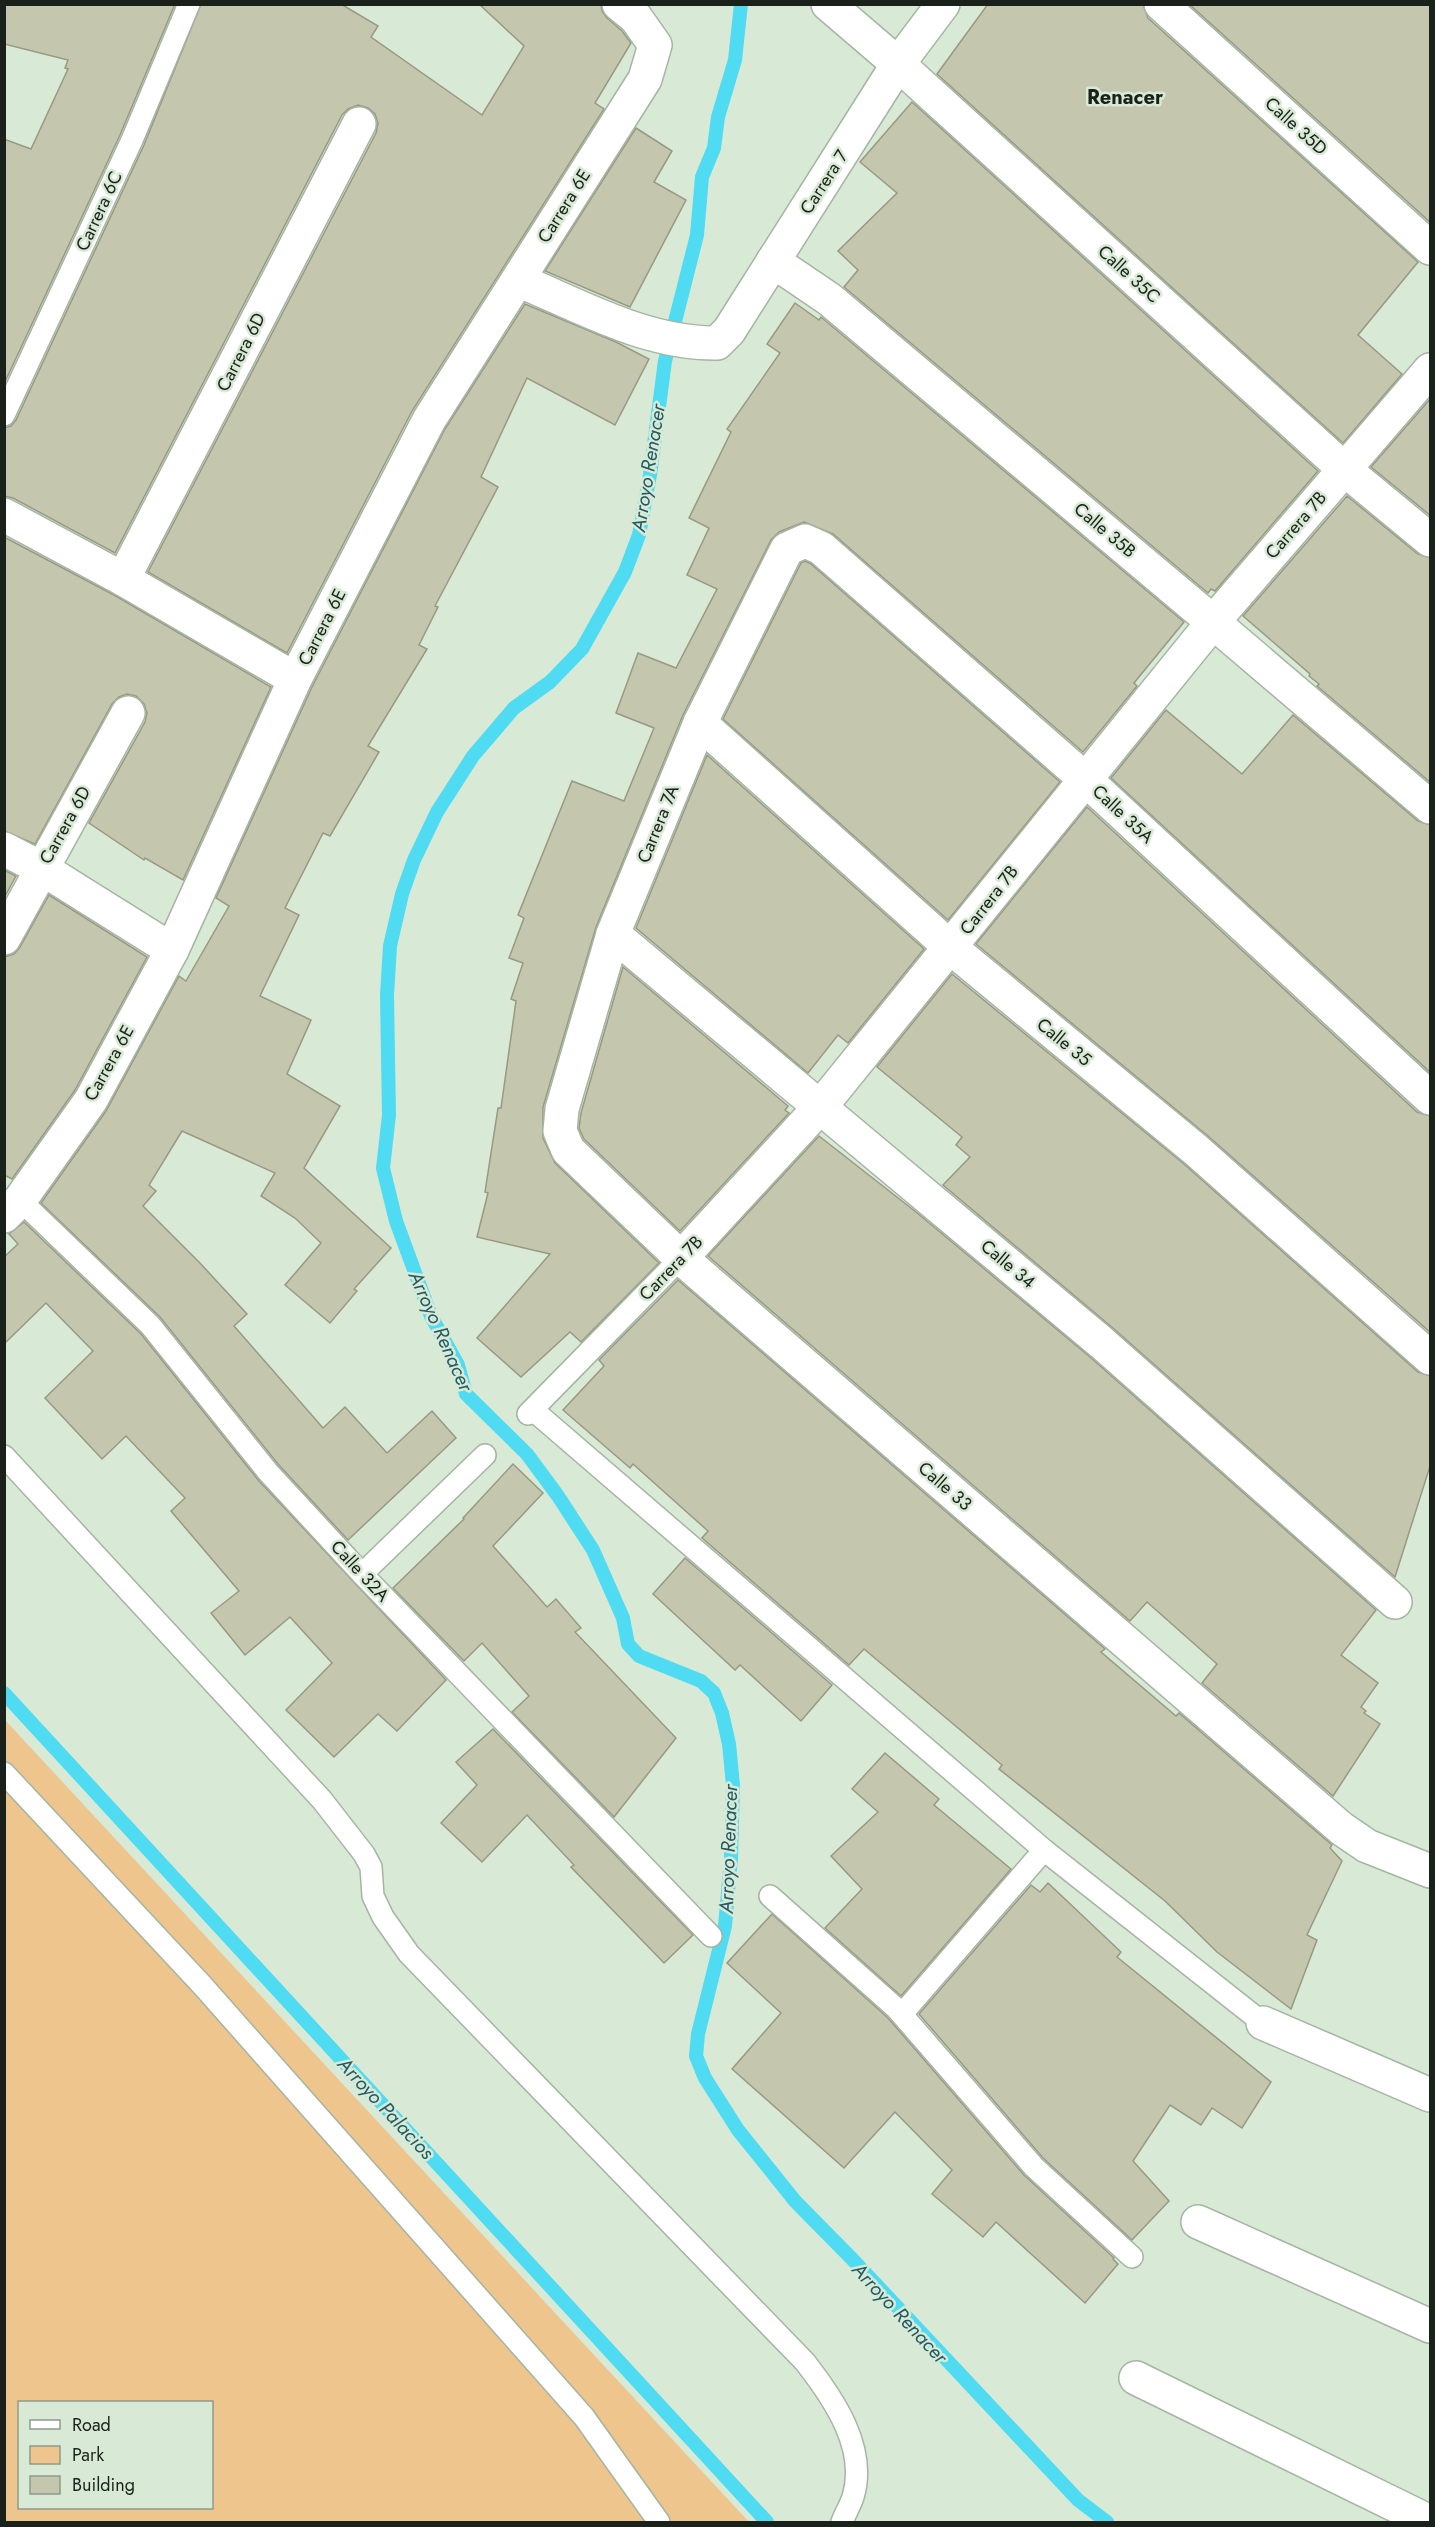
<svg xmlns="http://www.w3.org/2000/svg" width="1435" height="2527" font-family="Jost,sans-serif">
  <rect width="100%" height="100%" fill="#d8ead6"/>
  <path fill="#edc58d" fill-rule="evenodd" d="M5 1720 749 2522H5ZM20 2402H212V2508H20Z"/>
  <g fill="none" stroke-linecap="round" stroke-linejoin="round">
    <g stroke="#4fdbf1" stroke-width="14">
      <path d="M741 4 735 60 718 117 714 148 702 177 697 235 665 361 650 475 639 535 625 572 582 649 550 682 514 708 473 756 437 812 414 860 402 894 390 946 387 995 389 1115 383 1168 396 1221 431 1316 458 1365 466 1394 527 1454 558 1496 593 1550 623 1618 628 1644 639 1656 701 1681 714 1693 722 1713 729 1744 733 1785 731 1858 725 1926 698 2034 696 2056 705 2078 738 2130 795 2201 856 2263 1078 2500 1107 2522"/>
      <path d="M4 1693 767 2522"/>
    </g>
  </g>
  <g fill="#c5c6ae" stroke="#989982" stroke-width="1.5">
    <path d="M4 4H175L120 135 4 384V139L31 149 68 69 65 68 68 60 4 44Z"/>
    <path d="M201 4H341L378 26 371 37 482 115 524 46 479 4H601L602 11 607 18 622 31 631 43 595 103 604 109 412 411 287 653 148 572 376 133 378 123 375 114 368 108 358 105 348 109 342 115 115 553 13 498 4 496V428L11 426 16 420 144 145Z"/>
    <path d="M988 4H1143L1148 18 1418 262 1358 335 1402 374 1343 443 937 74Z"/>
    <path d="M1189 4H1431V223Z"/>
    <path d="M912 102 1318 471 1215 591 1211 589 1208 593 844 287 858 270 838 251 897 193 860 162Z"/>
    <path d="M636 128 672 151 654 182 686 200 630 307 545 271Z"/>
    <path d="M795 303 819 320 821 317 1184 622 1134 683 1137 686 1083 752 833 534 804 522 779 532 771 540 683 715 596 927 543 1107V1138L555 1163 659 1263 581 1342 570 1332 521 1377 477 1338 550 1254 477 1237 488 1193 485 1192 498 1108H501L516 1001 511 999 523 963 509 958 524 918 518 915 572 781 624 801 654 728 616 713 638 653 676 668 717 589 687 575 709 528 689 518 731 432 727 429 780 353 767 344Z"/>
    <path d="M525 304 616 342 649 359 615 425 527 378 481 477 498 487 435 606 438 607 419 645 427 649 368 746 379 752 330 836 323 833 285 908 299 915 260 996 311 1020 287 1074 340 1106 304 1168 391 1248 354 1289 357 1291 330 1323 285 1285 321 1243 295 1218 261 1196 275 1173 182 1131 149 1185 156 1191 143 1206 199 1262 247 1314 234 1326 323 1428 345 1407 387 1453 432 1411 456 1438 348 1540 278 1464 160 1317 41 1203 106 1111 179 976 186 981 229 906 216 898 312 687 445 429Z"/>
    <path d="M1431 398V516L1371 467Z"/>
    <path d="M1347 496 1418 554 1431 558V783L1317 686 1319 684 1309 676 1310 674 1243 616Z"/>
    <path d="M4 537 114 595 271 687 183 880 145 858 144 860 89 823 145 722 147 713 144 704 136 696 127 694 119 697 112 704 35 844 4 831Z"/>
    <path d="M805 561 811 564 1060 782 948 920 723 719 801 563Z"/>
    <path d="M1166 710 1242 774 1293 715 1418 821 1431 825V1073L1111 778Z"/>
    <path d="M707 755 924 949 848 1043 838 1035 808 1073 636 928Z"/>
    <path d="M1087 807 1417 1112 1431 1116V1333L1208 1136 976 944Z"/>
    <path d="M4 870 16 876 4 898Z"/>
    <path d="M49 895 147 957 75 1090 12 1179 4 1175V957L14 954 20 947Z"/>
    <path d="M623 967 788 1106 785 1110 789 1113 680 1231 584 1139 579 1128 581 1113Z"/>
    <path d="M952 974 1184 1164 1418 1372 1431 1376V1463L1395 1577 1114 1329 943 1185 970 1157 956 1145 962 1137 877 1067Z"/>
    <path d="M819 1136 916 1212 1090 1357 1376 1610 1341 1655 1378 1683 1361 1707 1366 1711 1364 1713 1380 1724 1333 1796 1202 1683 1217 1664 1147 1602 1130 1621 708 1256Z"/>
    <path d="M24 1222 141 1334 259 1481 446 1680 397 1731 378 1714 334 1757 286 1710 332 1663 290 1617 245 1655 211 1613 239 1591 171 1511 185 1498 126 1436 102 1459 45 1398 93 1351 46 1303 4 1344V1257L18 1244 9 1234Z"/>
    <path d="M678 1280 1105 1649 1101 1652 1176 1716 1179 1713 1332 1845 1330 1848 1342 1861 1307 1935 1317 1940 1291 2009 1217 1952 1165 1901 999 1769 1002 1765 864 1649 849 1665 702 1538 708 1531 633 1464 630 1468 563 1410 604 1366 599 1360Z"/>
    <path d="M513 1464 543 1493 493 1546 547 1607 556 1599 581 1628 575 1632 676 1738 614 1817 512 1712 529 1696 482 1643 464 1661 393 1588 464 1519 463 1518Z"/>
    <path d="M685 1558 832 1685 801 1721 740 1665 735 1670 653 1594Z"/>
    <path d="M493 1729 693 1935 664 1963 571 1867 574 1865 527 1815 482 1862 441 1823 477 1785 456 1762Z"/>
    <path d="M885 1753 939 1799 934 1805 1011 1869 901 1996 825 1928 862 1889 831 1856 878 1812 852 1789Z"/>
    <path d="M1048 1883 1121 1952 1117 1957 1271 2082 1242 2128 1212 2108 1201 2125 1170 2105 1133 2161 1169 2201 1132 2240 1043 2158 919 2014 1031 1885 1040 1892Z"/>
    <path d="M772 1914 888 2018 1024 2175 1114 2258 1113 2259 1118 2264 1085 2303 996 2222 983 2237 932 2194 952 2170 895 2112 844 2168 732 2069 781 2013 727 1963Z"/>
  </g>
  <g fill="none" stroke-linecap="round" stroke-linejoin="round">
    <defs>
      <g id="lane">
        <path d="M4 415 132 140 189 4"/>
        <path d="M20 1200 150 1325 268 1472 362 1574 711 1936"/>
        <path d="M533 1410 1044 1850 1263 2023"/>
        <path d="M528 1414 681 1258"/>
        <path d="M4 1456 322 1800 364 1854 371 1867 373 1896 383 1917 409 1954 805 2362C833 2398 868 2448 853 2497 850 2506 845 2514 842 2522"/>
        <path d="M362 1574 485 1455"/>
        <path d="M4 1773 202 1985 584 2417 659 2522"/>
        <path d="M770 1896 897 2009 1034 2167 1132 2257"/>
        <path d="M902 2014 1044 1850"/>
      </g>
      <g id="street">
        <path d="M828 4 898 64 1344 469 1430 540"/>
        <path d="M1161 4 1430 248"/>
        <path d="M773 261 829 299 1213 622 1430 807"/>
        <path d="M518 280C582 307 647 344 717 343L729 331 898 64 943 4"/>
        <path d="M4 515 123 579 295 679"/>
        <path d="M123 579 359 124"/>
        <path d="M700 723 951 948 1196 1150 1430 1358"/>
        <path d="M4 849 41 868 172 950"/>
        <path d="M613 934 1102 1343 1395 1602"/>
        <path d="M4 938 128 713"/>
        <path d="M1430 1098 1085 779 821 548 805 541 787 549 700 723 613 934 562 1109 560 1131 568 1150 681 1258 1342 1829 1367 1846 1430 1871"/>
        <path d="M4 1216 20 1200 91 1100 172 950 295 679 429 420 645 79 655 45 636 18 619 4"/>
        <path d="M681 1258 821 1106 1213 622 1430 370"/>
        <path d="M1263 2023 1430 2095"/>
        <path d="M1198 2222 1430 2326"/>
        <path d="M1136 2378 1430 2522"/>
      </g>
    </defs>
    <use href="#lane" stroke="#a4b5a2" stroke-width="24"/>
    <use href="#street" stroke="#a4b5a2" stroke-width="36"/>
    <use href="#lane" stroke="#fff" stroke-width="21"/>
    <use href="#street" stroke="#fff" stroke-width="33"/>
  </g>
  <g text-anchor="middle" stroke-width="5" stroke-linejoin="round" paint-order="stroke">
    <g font-size="18" fill="#1a211a" stroke="#d8ead6">
      <text transform="translate(1296 126) rotate(42)" y="6">Calle 35D</text>
      <text transform="translate(824 182) rotate(-57)" y="6">Carrera 7</text>
      <text transform="translate(564 206) rotate(-58)" y="6">Carrera 6E</text>
      <text transform="translate(99 211) rotate(-65)" y="6">Carrera 6C</text>
      <text transform="translate(1129 274) rotate(42)" y="6">Calle 35C</text>
      <text transform="translate(241 352) rotate(-63)" y="6">Carrera 6D</text>
      <text transform="translate(1296 525) rotate(-49)" y="6">Carrera 7B</text>
      <text transform="translate(1105 530) rotate(40)" y="6">Calle 35B</text>
      <text transform="translate(322 627) rotate(-63)" y="6">Carrera 6E</text>
      <text transform="translate(1123 814) rotate(43)" y="6">Calle 35A</text>
      <text transform="translate(658 824) rotate(-68)" y="6">Carrera 7A</text>
      <text transform="translate(65 825) rotate(-61)" y="6">Carrera 6D</text>
      <text transform="translate(989 900) rotate(-52)" y="6">Carrera 7B</text>
      <text transform="translate(1064 1042) rotate(39)" y="6">Calle 35</text>
      <text transform="translate(109 1063) rotate(-61)" y="6">Carrera 6E</text>
      <text transform="translate(1008 1264) rotate(40)" y="6">Calle 34</text>
      <text transform="translate(671 1268) rotate(-46)" y="6">Carrera 7B</text>
      <text transform="translate(945 1486) rotate(41)" y="6">Calle 33</text>
      <text transform="translate(360 1571) rotate(47)" y="6">Calle 32A</text>
    </g>
    <g font-size="20" font-weight="bold" fill="#1a211a" stroke="#d8ead6">
      <text x="1125" y="104">Renacer</text>
    </g>
    <g font-size="20" font-style="italic" fill="#225b64" stroke="#d8ead6">
      <text transform="translate(648 468) rotate(-81)" y="7">Arroyo Renacer</text>
      <text transform="translate(441 1331) rotate(66)" y="7">Arroyo Renacer</text>
      <text transform="translate(728 1849) rotate(-88)" y="7">Arroyo Renacer</text>
      <text transform="translate(386 2108) rotate(47)" y="7">Arroyo Palacios</text>
      <text transform="translate(900 2313) rotate(47)" y="7">Arroyo Renacer</text>
    </g>
  </g>
  <rect width="1435" height="2527" fill="none" stroke="#1a211a" stroke-width="12"/>
  <rect x="18" y="2401" width="195" height="108" fill="#d8ead6" stroke="#8c9a8b" stroke-width="1.5"/>
  <rect x="30" y="2420" width="30" height="9" fill="#ffffff" stroke="#8c9a8b" stroke-width="1.5"/>
  <text x="72" y="2431" font-size="18" fill="#1a211a">Road</text>
  <rect x="30" y="2446" width="30" height="18" fill="#edc58d" stroke="#8c9a8b" stroke-width="1.5"/>
  <text x="72" y="2461" font-size="18" fill="#1a211a">Park</text>
  <rect x="30" y="2476" width="30" height="18" fill="#c5c6ae" stroke="#8c9a8b" stroke-width="1.5"/>
  <text x="72" y="2491" font-size="18" fill="#1a211a">Building</text>
</svg>
